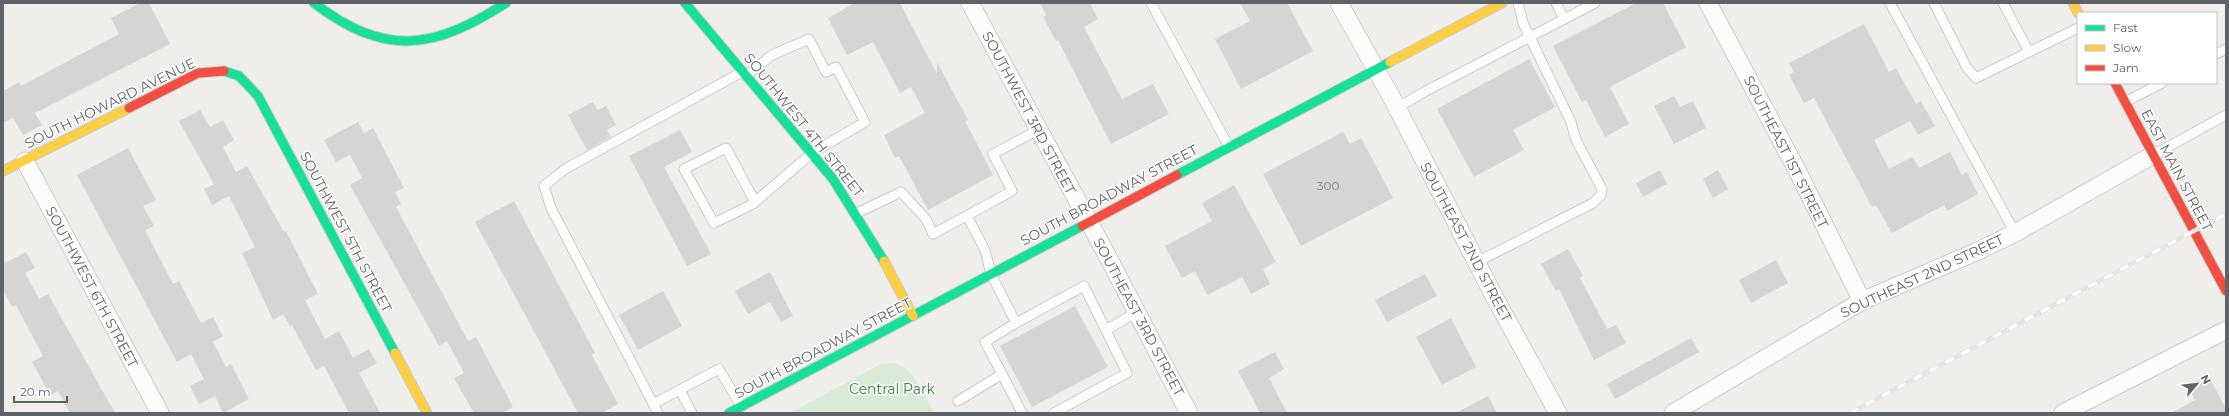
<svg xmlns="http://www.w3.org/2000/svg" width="2229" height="416" font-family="Montserrat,sans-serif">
  <rect width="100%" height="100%" fill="#efeeea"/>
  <path fill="#d8ebd6" d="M895 363C916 371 923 394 934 413H790L881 364Z"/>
  <g fill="#d6d5d3">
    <path d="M140 3H149L170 44 35 113 42 125 23 135 13 118 3 123V91L19 82 21 86 119 34 111 18Z"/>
    <path d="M855 3H900L937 74V62L968 120 965 121 993 175 928 210 899 156 895 158 884 135 925 113 911 87 900 93 873 42 847 55 828 18Z"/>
    <path d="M1040 3H1090L1098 19 1084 27 1122 99 1153 84 1169 114 1111 144 1058 40 1056 41 1043 17 1046 15Z"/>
    <path d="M1240 3H1287L1313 51 1241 89 1215 39 1250 21Z"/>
    <path d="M1636 3H1663L1686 47 1610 87 1629 124 1605 137 1586 100 1582 102 1553 46Z"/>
    <path d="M1864 24 1889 72 1896 68 1916 104 1921 101 1935 126 1918 135 1910 121 1874 140 1889 169 1912 157 1919 168 1950 152 1962 175 1967 172 1978 194 1947 211 1944 205 1892 233 1876 205 1872 207 1814 98 1804 103 1789 75 1794 72 1789 63Z"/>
    <path d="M1529 59 1555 107 1513 130 1524 150 1474 177 1437 109Z"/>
    <path d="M1674 96 1680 107 1693 101 1706 128 1674 144 1654 106Z"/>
    <path d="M593 102 598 110 606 106 616 125 607 130 611 137 587 150 568 115Z"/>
    <path d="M200 110 210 127 223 120 234 140 223 147 236 172 247 166 284 232 286 231 318 294 305 300 325 339 339 331 353 358 369 349 377 363 359 373 380 413H349L324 366 316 370 292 325 290 326 283 314 273 320 242 253 255 247 229 196 212 205 204 189 214 184 179 121Z"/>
    <path d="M358 122 364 133 373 128 404 188 395 192 401 204 396 207 468 341 476 337 513 407 502 413H474L454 378 464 373 447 341 439 346 350 185 362 178 350 155 336 162 324 140Z"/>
    <path d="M680 130 692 152 664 167 711 254 687 266 629 156Z"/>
    <path d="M1343 132 1350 144 1361 138 1393 198 1301 246 1263 174Z"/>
    <path d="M128 148 156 200 143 206 154 226 145 230 173 284 179 281 201 323 213 317 223 336 213 342 226 367 231 364 249 399 223 413 215 396 199 404 190 386 204 379 191 354 177 362 77 175Z"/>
    <path d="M1660 170 1667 184 1643 197 1636 183Z"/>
    <path d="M1718 170 1728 189 1713 198 1703 179Z"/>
    <path d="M1234 185 1276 262 1263 269 1270 284 1251 294 1242 277 1207 295 1195 271 1182 278 1165 246 1212 221 1202 203Z"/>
    <path d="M514 201 595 353 592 355 618 404 602 413H578L475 222Z"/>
    <path d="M1568 249 1583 276 1580 278 1607 329 1616 325 1626 343 1594 360 1559 289 1556 291 1541 264Z"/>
    <path d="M26 252 35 268 25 273 39 299 48 294 115 413H70L58 391 50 395 32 362 43 356 16 305 12 307 3 290V264Z"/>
    <path d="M1776 260 1788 283 1751 303 1739 280Z"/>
    <path d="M770 272 793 316 781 322 770 302 748 314 735 291Z"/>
    <path d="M1425 274 1437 296 1387 322 1375 300Z"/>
    <path d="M663 291 682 326 638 350 619 315Z"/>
    <path d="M1075 306 1108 367 1032 407 1000 346Z"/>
    <path d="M1451 318 1476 367 1442 385 1416 337Z"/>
    <path d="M1691 338 1699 352 1615 399 1607 384Z"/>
    <path d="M1275 352 1284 369 1269 378 1287 413H1260L1238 371Z"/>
    <path d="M2208 375 2226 409V413H2171L2195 400 2187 386Z"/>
    <path d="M1488 396 1497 413H1456Z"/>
  </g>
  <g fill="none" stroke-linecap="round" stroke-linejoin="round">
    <defs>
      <g id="lane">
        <path d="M1151 3 1229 147"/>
        <path d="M1556 3 1564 19"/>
        <path d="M1890 3 2015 233"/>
        <path d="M1934 3 1967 68 1976 78 2078 28"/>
        <path d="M2003 3 2029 52"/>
        <path d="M2216 54 2226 49"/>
        <path d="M747 75 772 55 809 39 826 72 836 67 865 122 812 153 755 202 753 204 714 223 684 169 726 148 755 202"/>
        <path d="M2125 102 2162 83"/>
        <path d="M1397 108 1426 91 1595 3"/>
        <path d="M2153 155 2226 115"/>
        <path d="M857 213 901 192 926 219 933 234 1012 191 993 154 1038 130"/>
        <path d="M967 216 985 250 991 274 1016 323 1084 286 1127 373 1054 413"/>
        <path d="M1477 262 1593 203 1601 195 1602 189 1576 140 1571 122 1523 23 1518 3"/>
        <path d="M1106 330 1137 312"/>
        <path d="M1002 374 985 342 1016 323"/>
        <path d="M680 390 692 413"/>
        <path d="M958 401 1002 374 1022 413"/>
        <path d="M653 404 719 369 741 406"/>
        <path d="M658 413 551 208 544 186 565 169 742 72"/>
      </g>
      <g id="street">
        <path d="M970 3 1108 257 1189 413"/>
        <path d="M1339 3 1393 100 1495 298 1558 413"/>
        <path d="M1708 3 1798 172 1862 301"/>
        <path d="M25 161 160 413"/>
        <path d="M1673 413 1862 301 1978 251 2015 233 2153 155"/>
        <path d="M2063 413 2226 330"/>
      </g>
      <g id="fast">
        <path d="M314 3C385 57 433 50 506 3"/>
        <path d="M685 3 833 179 884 261"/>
        <path d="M224 71 239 76 258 96 395 353"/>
        <path d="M1177 175 1390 62"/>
        <path d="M729 413 1082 226"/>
      </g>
      <g id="slow">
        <path d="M2073 3 2078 13"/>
        <path d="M1390 62 1502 3"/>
        <path d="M3 171 129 108"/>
        <path d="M884 261 913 316"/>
        <path d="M395 353 427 413"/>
      </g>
      <g id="jam">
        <path d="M2115 83 2226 291"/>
        <path d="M129 108 198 73 224 71"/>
        <path d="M1082 226 1177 175"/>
      </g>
    </defs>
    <use href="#lane" stroke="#cbcccc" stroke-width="11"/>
    <use href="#street" stroke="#cbcccc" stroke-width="19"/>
    <use href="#fast" stroke="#cacacb" stroke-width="11"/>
    <use href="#slow" stroke="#cacacb" stroke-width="11"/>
    <use href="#jam" stroke="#cacacb" stroke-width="11"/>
    <use href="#lane" stroke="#fdfcfc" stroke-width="9"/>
    <use href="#street" stroke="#fdfcfc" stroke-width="17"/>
    <use href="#fast" stroke="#16e098" stroke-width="9"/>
    <use href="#slow" stroke="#ffcf43" stroke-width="9"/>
    <use href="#jam" stroke="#f24e42" stroke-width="9"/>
    <defs>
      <path id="rail" d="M1850 413 2226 214"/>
    </defs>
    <use href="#rail" stroke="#e4e4e4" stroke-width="4.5"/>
    <use href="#rail" stroke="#fff" stroke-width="3" stroke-dasharray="9" stroke-linecap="butt"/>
  </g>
  <g text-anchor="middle" stroke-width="3" stroke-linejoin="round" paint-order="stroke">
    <g font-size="12" fill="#7e8184">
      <text x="1328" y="190">300</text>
    </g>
    <g font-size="14" fill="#5f6368" stroke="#fff">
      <text transform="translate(110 103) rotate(-26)" y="5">SOUTH HOWARD AVENUE</text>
      <text transform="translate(1029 113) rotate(62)" y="5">SOUTHWEST 3RD STREET</text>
      <text transform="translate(804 125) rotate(51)" y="5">SOUTHWEST 4TH STREET</text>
      <text transform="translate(1786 152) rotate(63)" y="5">SOUTHEAST 1ST STREET</text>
      <text transform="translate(2177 170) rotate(62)" y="5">EAST MAIN STREET</text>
      <text transform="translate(1109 195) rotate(-28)" y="5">SOUTH BROADWAY STREET</text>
      <text transform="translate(346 232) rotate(62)" y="5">SOUTHWEST 5TH STREET</text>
      <text transform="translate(1466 242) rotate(62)" y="5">SOUTHEAST 2ND STREET</text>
      <text transform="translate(1922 276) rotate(-25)" y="5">SOUTHEAST 2ND STREET</text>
      <text transform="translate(92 287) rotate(62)" y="5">SOUTHWEST 6TH STREET</text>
      <text transform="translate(1139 317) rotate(62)" y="5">SOUTHEAST 3RD STREET</text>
      <text transform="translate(823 348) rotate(-28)" y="5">SOUTH BROADWAY STREET</text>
    </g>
    <g font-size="14" fill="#348238" stroke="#fff">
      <text x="892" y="394">Central Park</text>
    </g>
  </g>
  <rect width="2229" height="416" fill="none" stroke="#5f6368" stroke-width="8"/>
  <rect x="2077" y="12" width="140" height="72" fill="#ffffff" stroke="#bfc1c3"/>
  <rect x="2085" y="25" width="20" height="6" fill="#16e098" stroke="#bfc1c3"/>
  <text x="2113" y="32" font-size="12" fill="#5f6368">Fast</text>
  <rect x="2085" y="45" width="20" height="6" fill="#ffcf43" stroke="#bfc1c3"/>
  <text x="2113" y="52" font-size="12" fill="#5f6368">Slow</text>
  <rect x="2085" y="65" width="20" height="6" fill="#f24e42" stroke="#bfc1c3"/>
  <text x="2113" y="72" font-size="12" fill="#5f6368">Jam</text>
  <g transform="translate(2197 384) rotate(62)" stroke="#ffffff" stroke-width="3" paint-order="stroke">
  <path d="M0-3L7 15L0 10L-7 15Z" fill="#5f6368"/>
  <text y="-6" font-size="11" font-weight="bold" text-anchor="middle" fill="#5f6368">N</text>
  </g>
  <path d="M14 396v6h53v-6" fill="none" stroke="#5f6368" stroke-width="2"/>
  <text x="20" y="396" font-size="12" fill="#5f6368" stroke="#ffffff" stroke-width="3" paint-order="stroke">20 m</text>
</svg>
